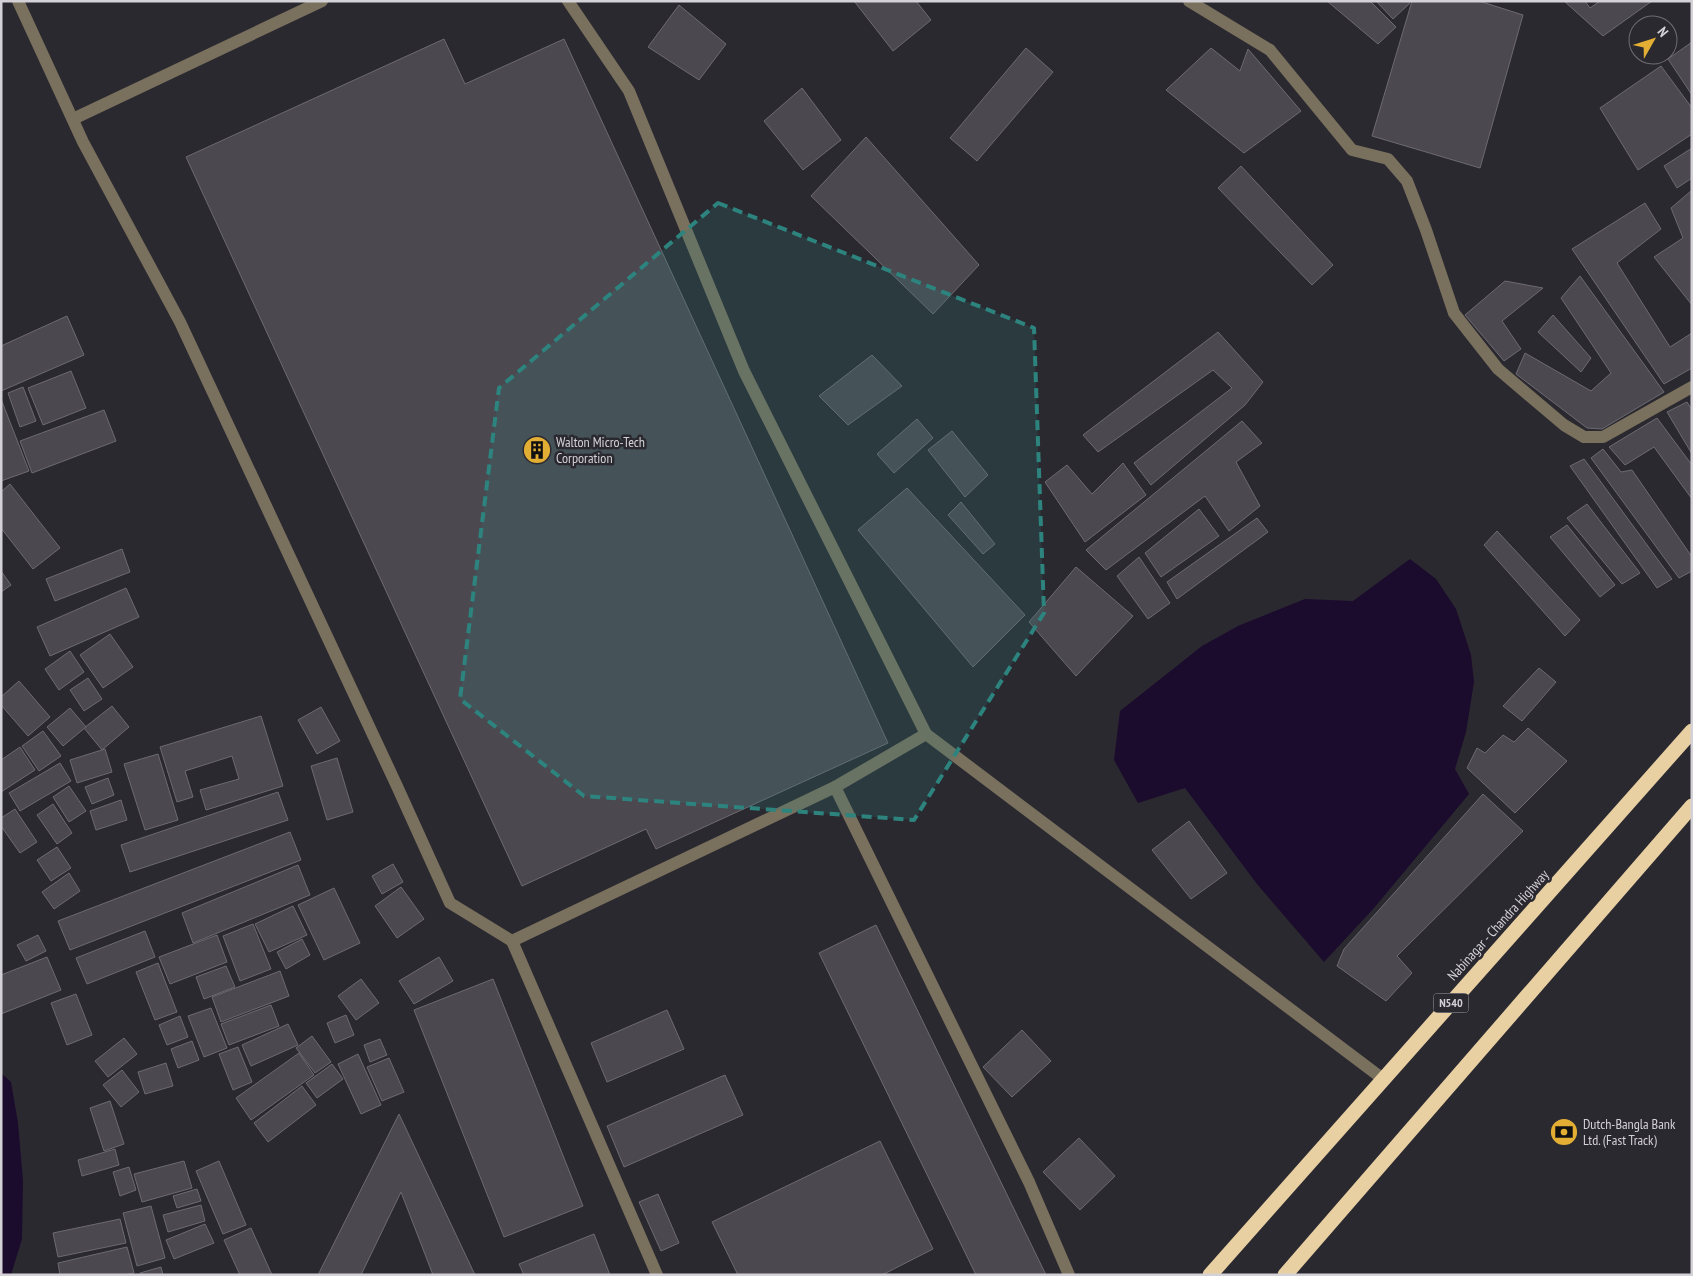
<svg xmlns="http://www.w3.org/2000/svg" width="1693" height="1276" font-family="'PT Sans Narrow',sans-serif">
  <rect width="100%" height="100%" fill="#2b2930"/>
  <g fill="#1b0b2d">
    <path d="M1410 559 1436 579 1456 609 1471 655 1474 682 1466 732 1455 769 1469 794 1374 908 1324 962 1257 884 1185 788 1138 803 1114 760 1120 711 1202 646 1238 626 1305 599 1353 601Z"/>
    <path d="M1 1073 11 1082 18 1123 23 1181 22 1239 11 1275H1Z"/>
  </g>
  <g fill="#4b4850" stroke="#6d6a72">
    <path d="M854 1H916L931 20 893 51Z"/>
    <path d="M1327 1H1370L1396 27 1378 44Z"/>
    <path d="M1376 1H1408L1410 3 1393 19Z"/>
    <path d="M1412 1H1479L1523 15 1480 168 1372 136Z"/>
    <path d="M1564 1H1585L1590 8 1600 1H1652L1603 36Z"/>
    <path d="M679 5 726 44 699 80 648 47Z"/>
    <path d="M444 39 465 84 564 39 888 743 656 849 646 829 522 886 186 157Z"/>
    <path d="M1692 42V95L1668 59Z"/>
    <path d="M1026 48 1053 72 977 161 950 138Z"/>
    <path d="M1211 48 1240 71 1248 49 1301 111 1244 153 1166 90Z"/>
    <path d="M1661 66 1692 108V134L1638 170 1600 108Z"/>
    <path d="M802 88 841 140 803 170 764 121Z"/>
    <path d="M866 137 979 265 933 314 811 196Z"/>
    <path d="M1692 148V178L1677 188 1664 166Z"/>
    <path d="M1241 166 1333 265 1312 285 1218 188Z"/>
    <path d="M1691 191H1692V305L1654 257 1683 238 1671 208Z"/>
    <path d="M1645 203 1661 229 1617 263 1670 347 1692 333V368L1664 384 1572 249Z"/>
    <path d="M1580 276 1664 392 1602 429 1587 428 1516 374 1525 353 1591 391 1611 373 1561 298Z"/>
    <path d="M1505 281 1543 288 1502 321 1521 349 1504 361 1465 315Z"/>
    <path d="M1553 315 1591 358 1581 372 1538 332Z"/>
    <path d="M67 316 84 355 1 391V346Z"/>
    <path d="M1218 332 1263 382 1245 405 1151 485 1134 463 1232 388 1213 370 1098 452 1083 435Z"/>
    <path d="M872 355 902 386 848 425 819 396Z"/>
    <path d="M71 371 86 408 43 425 28 388Z"/>
    <path d="M23 387 36 421 20 427 8 393Z"/>
    <path d="M1 399 29 471 1 481Z"/>
    <path d="M1687 402 1692 410V454L1667 412Z"/>
    <path d="M104 410 116 441 32 473 20 441Z"/>
    <path d="M1657 418 1692 465V499L1654 447 1625 465 1609 447Z"/>
    <path d="M917 419 933 438 894 473 877 454Z"/>
    <path d="M1242 421 1262 443 1236 462 1260 506 1229 531 1205 496 1106 570 1086 550Z"/>
    <path d="M952 431 988 475 965 497 928 450Z"/>
    <path d="M1603 449 1621 472 1632 470 1692 557V571L1679 578 1591 458Z"/>
    <path d="M1584 459 1672 579 1657 588 1570 466Z"/>
    <path d="M1123 463 1146 495 1085 542 1045 482 1067 465 1092 494Z"/>
    <path d="M10 484 60 548 33 569 1 528V492Z"/>
    <path d="M907 488 1025 615 973 667 858 530Z"/>
    <path d="M961 502 995 544 983 554 948 515Z"/>
    <path d="M1587 504 1640 573 1622 584 1567 518Z"/>
    <path d="M1199 509 1219 536 1161 577 1145 553Z"/>
    <path d="M1257 518 1268 532 1177 599 1167 582Z"/>
    <path d="M1567 525 1615 585 1600 597 1550 537Z"/>
    <path d="M1497 531 1580 620 1565 636 1484 545Z"/>
    <path d="M122 549 130 572 55 601 46 579Z"/>
    <path d="M1139 557 1170 603 1148 619 1117 576Z"/>
    <path d="M1076 567 1133 616 1076 676 1029 622Z"/>
    <path d="M1 571 11 585 1 592Z"/>
    <path d="M126 588 139 617 50 656 37 627Z"/>
    <path d="M110 634 133 667 103 688 80 655Z"/>
    <path d="M70 651 84 672 59 690 45 669Z"/>
    <path d="M1539 668 1556 682 1522 721 1503 706Z"/>
    <path d="M88 678 102 699 84 711 70 690Z"/>
    <path d="M19 681 50 717 28 736 1 705V697Z"/>
    <path d="M112 706 129 727 102 750 84 728Z"/>
    <path d="M321 707 340 741 317 754 298 720Z"/>
    <path d="M70 708 86 727 63 746 47 727Z"/>
    <path d="M261 716 283 786 206 810 200 790 239 779 232 756 185 771 193 797 177 802 160 747Z"/>
    <path d="M1528 728 1567 761 1515 813 1467 768 1477 748 1485 753 1503 735 1514 742Z"/>
    <path d="M43 731 61 756 39 771 22 746Z"/>
    <path d="M20 747 35 770 1 792V760Z"/>
    <path d="M105 749 112 772 77 783 70 760Z"/>
    <path d="M158 754 178 820 145 830 124 764Z"/>
    <path d="M337 758 353 812 327 820 311 766Z"/>
    <path d="M60 763 71 781 20 811 9 793Z"/>
    <path d="M108 778 114 795 92 804 85 787Z"/>
    <path d="M69 786 86 811 69 822 53 797Z"/>
    <path d="M278 792 288 820 130 872 121 845Z"/>
    <path d="M1483 794 1523 831 1397 956 1412 973 1386 1001 1337 966 1344 949Z"/>
    <path d="M121 800 127 820 96 830 90 811Z"/>
    <path d="M53 804 72 833 57 844 37 815Z"/>
    <path d="M15 809 37 842 20 853 1 826V818Z"/>
    <path d="M1189 821 1227 873 1191 899 1152 850Z"/>
    <path d="M290 832 301 860 70 950 58 921Z"/>
    <path d="M57 847 71 868 51 881 37 860Z"/>
    <path d="M393 864 403 882 382 894 372 876Z"/>
    <path d="M298 865 310 895 193 943 182 913Z"/>
    <path d="M69 873 80 891 54 909 42 892Z"/>
    <path d="M401 887 424 919 397 938 375 906Z"/>
    <path d="M334 888 360 943 324 960 298 905Z"/>
    <path d="M293 906 307 935 269 952 255 924Z"/>
    <path d="M253 924 271 969 240 981 223 936Z"/>
    <path d="M876 925 1046 1275H976L819 953Z"/>
    <path d="M145 931 155 957 87 984 76 958Z"/>
    <path d="M38 935 46 951 26 961 17 945Z"/>
    <path d="M217 935 227 962 170 984 159 957Z"/>
    <path d="M302 939 310 955 286 969 277 952Z"/>
    <path d="M47 957 61 990 1 1014V975Z"/>
    <path d="M439 957 453 981 414 1004 399 981Z"/>
    <path d="M158 963 177 1012 155 1020 136 972Z"/>
    <path d="M226 966 235 987 204 999 196 977Z"/>
    <path d="M280 971 289 996 221 1022 212 997Z"/>
    <path d="M361 979 379 1003 356 1020 338 996Z"/>
    <path d="M493 979 583 1206 504 1237 414 1010Z"/>
    <path d="M76 994 92 1035 67 1045 51 1003Z"/>
    <path d="M271 1005 279 1026 229 1045 221 1024Z"/>
    <path d="M211 1008 227 1048 204 1057 188 1016Z"/>
    <path d="M667 1010 684 1049 607 1082 591 1043Z"/>
    <path d="M346 1015 354 1035 335 1043 327 1023Z"/>
    <path d="M180 1016 188 1037 167 1045 159 1025Z"/>
    <path d="M288 1024 298 1045 251 1066 242 1045Z"/>
    <path d="M1022 1030 1051 1061 1012 1097 983 1067Z"/>
    <path d="M312 1036 331 1062 315 1073 296 1048Z"/>
    <path d="M124 1038 137 1054 108 1077 95 1061Z"/>
    <path d="M380 1039 387 1055 370 1062 364 1045Z"/>
    <path d="M192 1041 199 1060 178 1068 171 1049Z"/>
    <path d="M238 1047 252 1082 233 1090 219 1054Z"/>
    <path d="M299 1053 314 1075 251 1120 236 1098Z"/>
    <path d="M358 1054 381 1105 361 1114 338 1064Z"/>
    <path d="M389 1058 404 1092 382 1101 367 1067Z"/>
    <path d="M166 1063 173 1086 145 1094 138 1072Z"/>
    <path d="M332 1064 343 1079 317 1098 306 1083Z"/>
    <path d="M122 1070 139 1092 121 1107 103 1085Z"/>
    <path d="M725 1075 743 1115 624 1167 607 1126Z"/>
    <path d="M302 1086 316 1105 268 1142 254 1123Z"/>
    <path d="M110 1101 124 1144 104 1151 90 1108Z"/>
    <path d="M399 1114 475 1275H433L401 1192 361 1275H318Z"/>
    <path d="M1079 1138 1115 1176 1080 1210 1043 1172Z"/>
    <path d="M880 1141 933 1249 882 1275H738L712 1222Z"/>
    <path d="M115 1149 119 1165 82 1176 78 1160Z"/>
    <path d="M184 1161 192 1188 142 1202 134 1174Z"/>
    <path d="M219 1161 246 1225 223 1234 196 1171Z"/>
    <path d="M129 1167 136 1190 120 1196 113 1172Z"/>
    <path d="M197 1189 201 1201 177 1208 173 1196Z"/>
    <path d="M658 1194 679 1243 661 1251 639 1202Z"/>
    <path d="M201 1205 205 1221 168 1232 163 1215Z"/>
    <path d="M151 1206 165 1258 137 1266 123 1213Z"/>
    <path d="M120 1219 126 1243 58 1257 53 1233Z"/>
    <path d="M205 1224 214 1243 174 1259 166 1240Z"/>
    <path d="M251 1228 272 1275H240L224 1240Z"/>
    <path d="M594 1234 610 1275H524L519 1264Z"/>
    <path d="M127 1247 134 1273 124 1275H60L58 1263Z"/>
    <path d="M161 1267 163 1275H140V1273Z"/>
  </g>
  <g fill="none" stroke-linecap="round" stroke-linejoin="round">
    <g stroke="#79705e" stroke-width="12">
      <path d="M18 1 83 142 180 322 396 784 450 903 512 941 835 787 926 734"/>
      <path d="M568 1 629 91 744 371 926 734 1383 1079"/>
      <path d="M1189 1 1270 50 1352 150 1388 159 1407 181 1426 230 1454 313 1498 369 1564 425 1584 437H1603L1692 387"/>
      <path d="M73 119 322 1"/>
      <path d="M835 787 1029 1182 1069 1275"/>
      <path d="M512 941 657 1275"/>
    </g>
    <g stroke="#e8d0a3" stroke-width="15">
      <path d="M1210 1275 1692 731"/>
      <path d="M1285 1275 1692 806"/>
    </g>
  </g>
  <path fill="#2d847e" fill-opacity="0.2" stroke="#2d847e" stroke-width="4" stroke-dasharray="10 6" stroke-linejoin="round" d="M718 203 1034 328 1044 613 914 820 584 796 460 699 499 388Z"/>
  <defs>
    <symbol id="building-disc" viewBox="-11 -11 22 22"><circle r="9.5" fill="#e3ae34" stroke="#2b2930"/><path d="M-4-6H4V6H1V3H-1V6H-4ZM-2.5-4.3h1.7v1.8h-1.7ZM.8-4.3h1.7v1.8H.8ZM-2.5-1h1.7V.8h-1.7ZM.8-1h1.7V.8H.8Z" fill="#111"/></symbol>
    <symbol id="bank-disc" viewBox="-11 -11 22 22"><circle r="9.5" fill="#e3ae34" stroke="#2b2930"/><path d="M-6-4H6V4H-6ZM0-2.3a2.3 2.3 0 1 0 0 4.6a2.3 2.3 0 1 0 0-4.6Z" fill="#111"/></symbol>
  </defs>
  <g fill-rule="evenodd">
    <use href="#building-disc" x="521" y="434" width="32" height="32"/>
    <use href="#bank-disc" x="1548" y="1116" width="32" height="32"/>
  </g>
  <g text-anchor="middle" stroke-width="5" stroke-linejoin="round" paint-order="stroke">
    <rect fill="#2b2930" stroke="#a19fa5" stroke-width="1" x="1433.5" y="993.5" width="35" height="19" rx="4"/>
    <g font-size="12" font-weight="bold" fill="#d4d2d7">
      <text x="1451" y="1007">N540</text>
    </g>
    <g font-size="14" fill="#d4d2d7" stroke="#2b2930" text-anchor="start">
      <text x="556" y="447">Walton Micro-Tech<tspan x="556" dy="16">Corporation</tspan></text>
      <text x="1583" y="1129">Dutch-Bangla Bank<tspan x="1583" dy="16">Ltd. (Fast Track)</tspan></text>
    </g>
    <g font-size="14" fill="#d4d2d7" stroke="#2b2930">
      <text transform="translate(1498 925) rotate(-48)" y="5">Nabinagar - Chandra Highway</text>
    </g>
  </g>
  <rect width="1693" height="1276" fill="none" stroke="#d4d2d7" stroke-width="5"/>
  <g transform="translate(1653 40) rotate(51)"><circle r="24" fill="#2b2930" stroke="#6f6d73"/>
  <path d="M0-4L9 19L0 12L-9 19Z" fill="#e3ae34"/>
  <text y="-8" font-size="14" font-weight="bold" text-anchor="middle" fill="#d4d2d7">N</text>
  </g>
</svg>
